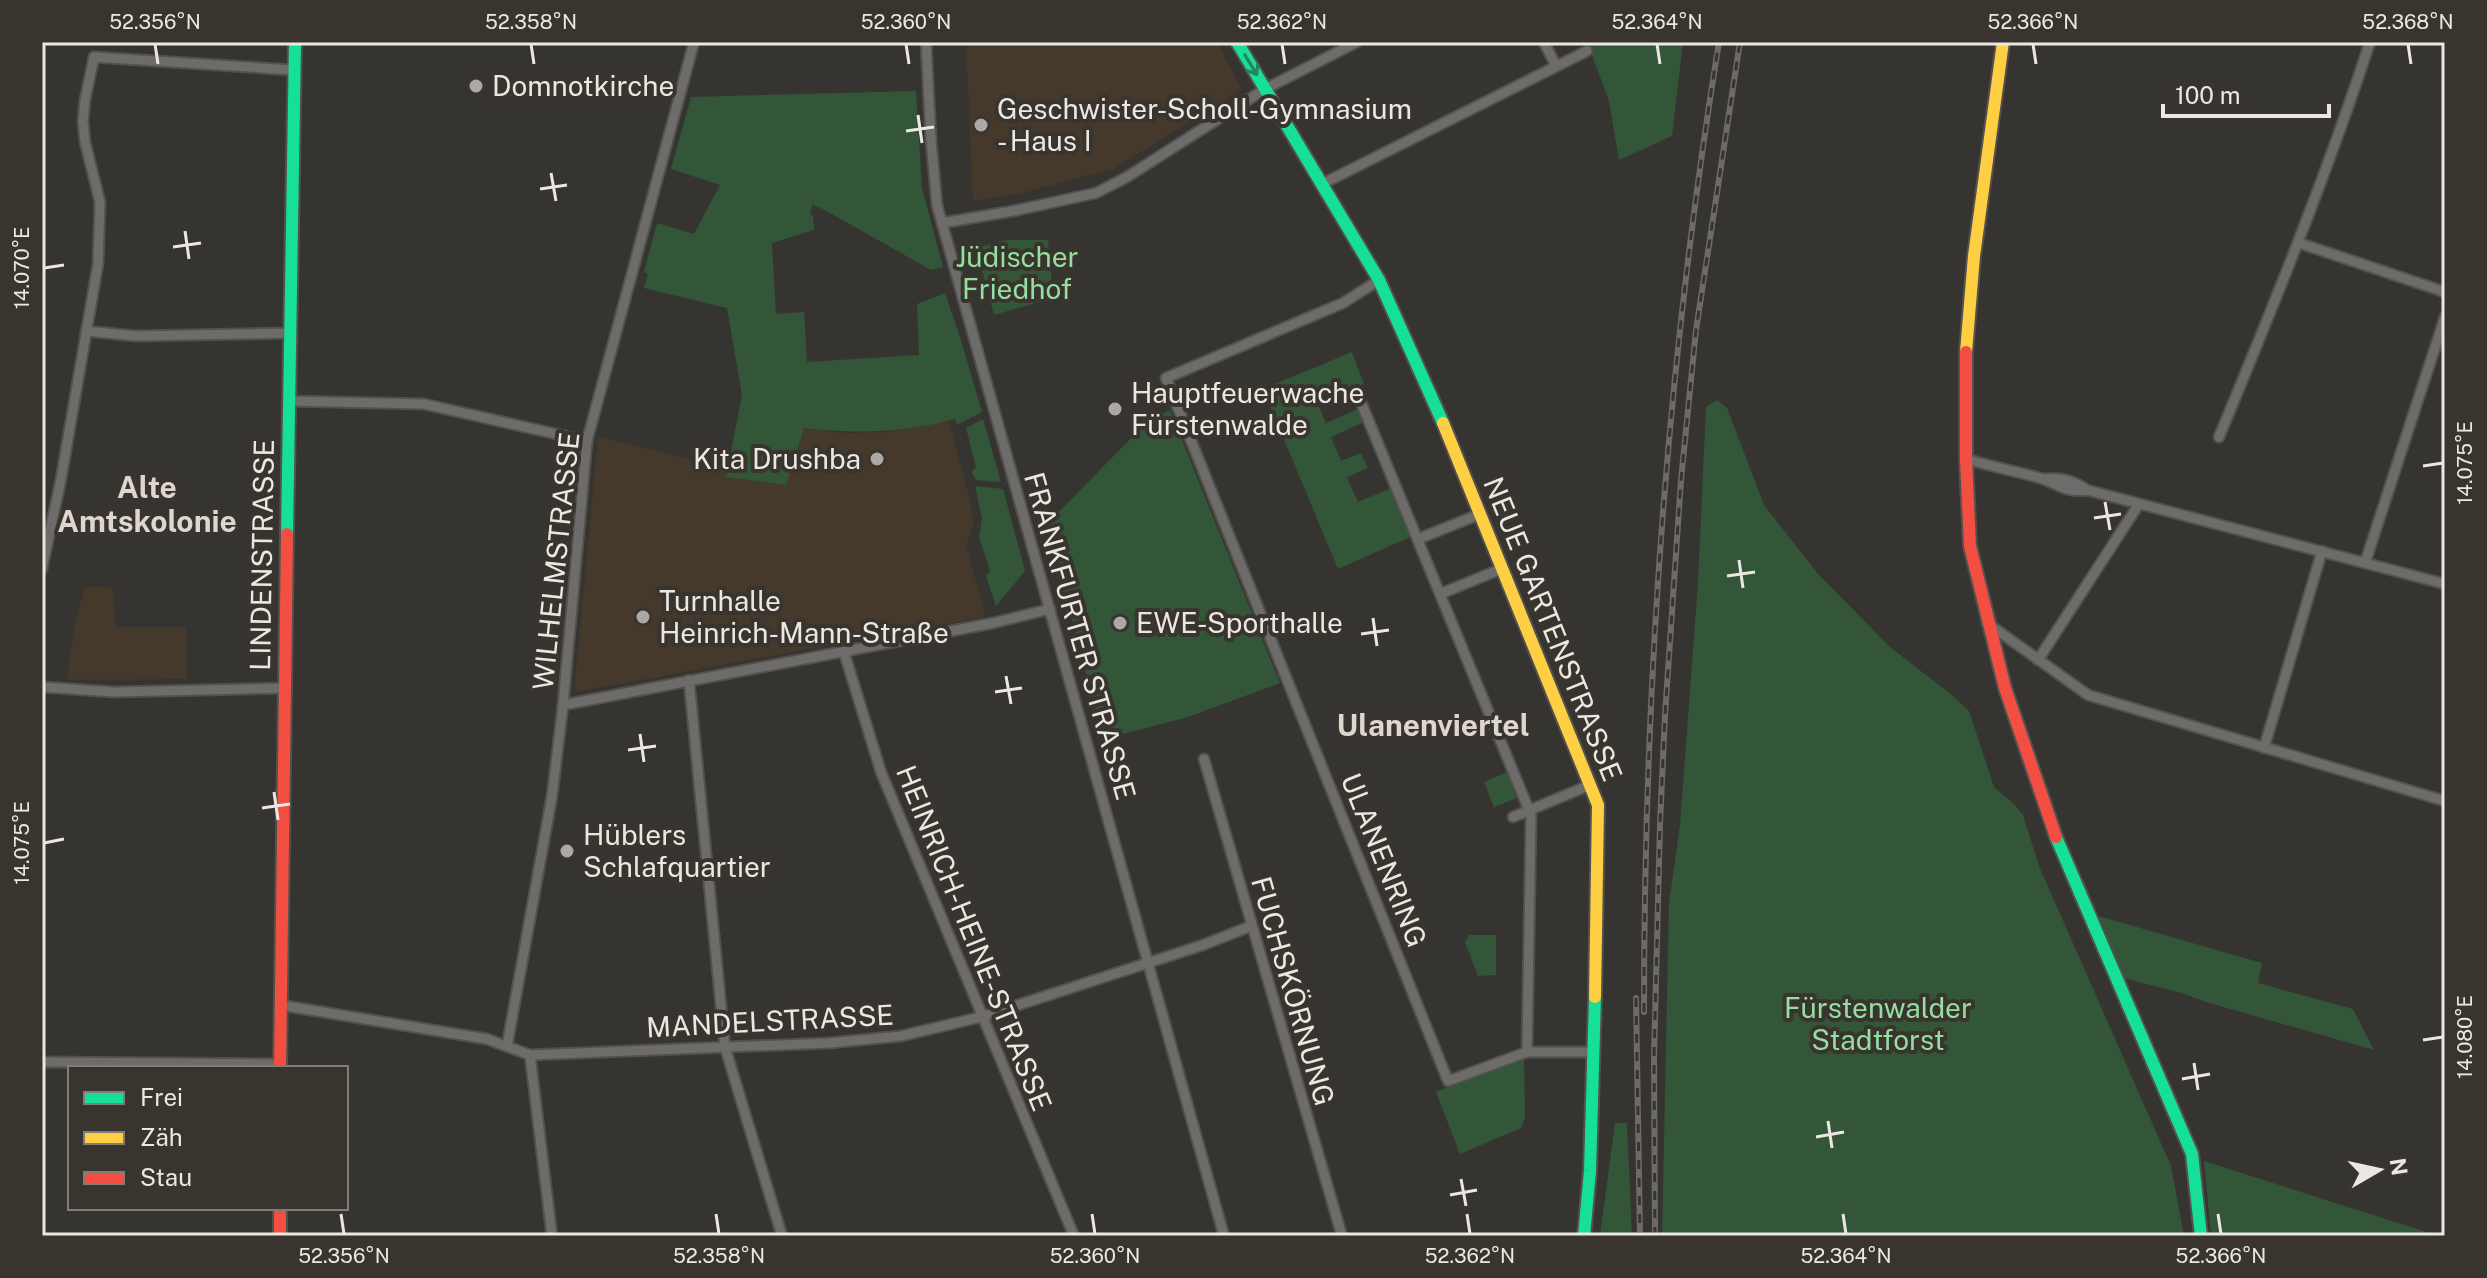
<svg xmlns="http://www.w3.org/2000/svg" width="2487" height="1278" font-family="'Public Sans',sans-serif">
  <rect width="100%" height="100%" fill="#363431"/>
  <g fill="#45392c">
    <path d="M966 42H1217L1242 90 1113 169 1018 194 973 201Z"/>
    <path d="M949 421 970 501 974 523 966 545 985 615 983 617 576 692 575 683 598 437 727 468 726 477 804 428 846 433 885 432Z"/>
    <path d="M85 586 113 588 115 627H186L187 679 67 680 74 629Z"/>
  </g>
  <g fill="#335638">
    <path d="M1587 42H1683L1672 136 1619 160 1609 101Z"/>
    <path d="M916 91 922 188 943 267 931 270 823 209 812 205 810 214 813 216 814 230 772 243 776 314 804 312 807 362 919 355 917 304 945 293 960 337 982 412 957 425 955 419C903 433 857 434 804 428L786 485 726 477 742 395 727 308 644 288 648 274 644 272 657 223 694 234 720 185 671 169 691 97Z"/>
    <path d="M1006 240H1048L1053 298 994 315 976 248Z"/>
    <path d="M1352 352 1364 384 1350 390 1347 384 1315 398 1326 423 1358 409 1364 422 1331 437 1341 461 1361 453 1368 468 1347 477 1358 502 1391 488 1410 537 1338 569 1263 389Z"/>
    <path d="M1717 400 1727 408 1764 505 1818 574 1890 647 1953 696 1969 711 1994 787 2015 805 2023 815 2039 866 2171 1166 2184 1236H1662L1669 903 1680 825 1698 583 1706 407Z"/>
    <path d="M1170 410 1280 683 1188 717 1107 738 1104 742 1047 524 1150 419Z"/>
    <path d="M983 419 1001 482 976 480 972 472 976 467 966 428Z"/>
    <path d="M975 486 1003 489 1025 571 996 606 986 576 990 571 979 537 982 519Z"/>
    <path d="M1507 772 1517 798 1494 807 1484 782Z"/>
    <path d="M2095 915 2262 963 2258 983 2353 1009 2374 1050 2206 1002 2182 993 2123 978Z"/>
    <path d="M1469 935H1496V975L1478 976 1465 942Z"/>
    <path d="M1524 1057 1525 1117 1521 1128 1460 1154 1436 1092Z"/>
    <path d="M1615 1123H1627L1632 1236H1600Z"/>
    <path d="M2204 1161 2439 1236H2211Z"/>
  </g>
  <g fill="none" stroke-linecap="round" stroke-linejoin="round">
    <defs>
      <g id="street">
        <path d="M926 42 931 140 937 205 1224 1236"/>
        <path d="M1544 42 1556 66"/>
        <path d="M1322 184 1587 51"/>
        <path d="M942 223 1013 211 1096 193 1127 177 1265 89 1357 42"/>
        <path d="M2299 243 2445 292"/>
        <path d="M1379 280 1343 303 1166 378 1448 1081 1527 1052H1594"/>
        <path d="M86 331 136 336 289 333"/>
        <path d="M1358 395 1531 815 1527 1052"/>
        <path d="M288 401 424 404 587 441"/>
        <path d="M2219 437C2273 307 2326 177 2370 42"/>
        <path d="M1966 459C1990 466 2015 471 2040 478 2059 484 2064 493 2087 490L2445 584"/>
        <path d="M2044 479C2060 477 2074 480 2087 490"/>
        <path d="M1418 539 1480 514"/>
        <path d="M2365 563 2445 317"/>
        <path d="M42 569 61 479 98 264 100 202 85 142 83 121 85 100 94 57 293 70"/>
        <path d="M1440 594 1501 569"/>
        <path d="M1987 623 2088 695 2445 801"/>
        <path d="M844 652 881 772 1074 1236"/>
        <path d="M2038 660 2139 504"/>
        <path d="M689 680 725 1047 782 1236"/>
        <path d="M42 687 114 692 285 688"/>
        <path d="M563 705 993 623 1050 609"/>
        <path d="M2264 748 2322 551"/>
        <path d="M1204 759 1342 1236"/>
        <path d="M1513 817 1590 785"/>
        <path d="M280 1005 487 1039 530 1055 829 1043 901 1036 981 1017 1203 945 1251 926"/>
        <path d="M507 1046 552 796 563 705 587 441 694 42"/>
        <path d="M530 1055 552 1236"/>
        <path d="M42 1062 280 1064"/>
      </g>
      <g id="fast">
        <path d="M1237 42 1379 280 1443 423"/>
        <path d="M287 534 295 42"/>
        <path d="M2056 837 2192 1154 2201 1236"/>
        <path d="M1584 1236 1590 1171 1595 997"/>
      </g>
      <g id="slow">
        <path d="M1966 352 1974 256 2003 42"/>
        <path d="M1443 423 1598 805 1595 997"/>
      </g>
      <g id="jam">
        <path d="M1966 352V459L1970 546 2005 688 2056 837"/>
        <path d="M280 1068 287 534"/>
        <path d="M280 1208V1236"/>
      </g>
    </defs>
    <use href="#street" stroke="#53514e" stroke-width="13"/>
    <use href="#fast" stroke="#53514e" stroke-width="16"/>
    <use href="#slow" stroke="#53514e" stroke-width="16"/>
    <use href="#jam" stroke="#53514e" stroke-width="16"/>
    <use href="#street" stroke="#6e6c6a" stroke-width="9"/>
    <use href="#fast" stroke="#16e098" stroke-width="12"/>
    <use href="#slow" stroke="#ffcf43" stroke-width="12"/>
    <use href="#jam" stroke="#f24e42" stroke-width="12"/>
    <defs>
      <g id="rail">
        <path d="M1636 998 1640 1236"/>
        <path d="M1644 1012C1644 688 1667 362 1719 42"/>
        <path d="M1655 1236 1654 1058 1660 824 1665 715 1681 480 1696 330 1740 42"/>
      </g>
    </defs>
    <use href="#rail" stroke="#6d6b69" stroke-width="6"/>
    <use href="#rail" stroke="#39342e" stroke-width="3" stroke-dasharray="9" stroke-linecap="butt"/>
  </g>
  <defs><path id="oneway-shaft" d="M-6 0H5M1.5-3L5.5 0L1.5 3" fill="none" stroke-width="1.6" stroke-linecap="round" stroke-linejoin="round" transform="scale(2)"/></defs>
  <use stroke="#29815e" href="#oneway-shaft" transform="translate(1251 65) rotate(59)"/>
  <path fill="none" stroke="#ebe8e4" stroke-width="3" d="M155 44 158 64M531 44 534 64M906 44 909 64M1282 44 1285 64M1657 44 1660 64M2033 44 2036 64M2408 44 2411 64M918 115 922 143M906 131 934 127M551 173 556 201M540 189 567 185M185 231 189 259M173 247 201 243M44 268 64 265M2423 466 2443 463M2105 502 2110 530M2094 518 2121 514M1739 560 1743 588M1727 576 1755 572M1373 618 1377 646M1361 634 1389 630M1006 676 1011 704M995 692 1022 688M640 734 644 762M628 750 656 746M274 792 278 820M262 808 290 804M44 843 64 839M2423 1040 2443 1037M2194 1063 2198 1090M2182 1079 2210 1074M1828 1121 1832 1148M1816 1137 1844 1132M1461 1179 1466 1206M1450 1195 1477 1190M341 1214 344 1234M716 1214 719 1234M1092 1214 1095 1234M1467 1214 1470 1234M1843 1214 1846 1234M2218 1214 2221 1234"/>
  <g fill="#aca9a5" stroke="#39342e" stroke-width="3">
    <circle cx="476" cy="86" r="8"/>
    <circle cx="981" cy="125" r="8"/>
    <circle cx="1115" cy="409" r="8"/>
    <circle cx="877" cy="459" r="8"/>
    <circle cx="643" cy="617" r="8"/>
    <circle cx="1120" cy="623" r="8"/>
    <circle cx="567" cy="851" r="8"/>
  </g>
  <g text-anchor="middle" stroke-width="8" stroke-linejoin="round" paint-order="stroke">
    <g font-size="28" fill="#ebe8e4" stroke="#39342e" text-anchor="start">
      <text x="492" y="96">Domnotkirche</text>
      <text x="997" y="119">Geschwister-Scholl-Gymnasium<tspan x="997" dy="32">- Haus I</tspan></text>
      <text x="1131" y="403">Hauptfeuerwache<tspan x="1131" dy="32">Fürstenwalde</tspan></text>
      <text x="861" y="469" text-anchor="end">Kita Drushba</text>
      <text x="659" y="611">Turnhalle<tspan x="659" dy="32">Heinrich-Mann-Straße</tspan></text>
      <text x="1136" y="633">EWE-Sporthalle</text>
      <text x="583" y="845">Hüblers<tspan x="583" dy="32">Schlafquartier</tspan></text>
    </g>
    <g font-size="28" fill="#93dfa0" stroke="#39342e">
      <text x="1017" y="267">Jüdischer<tspan x="1017" dy="32">Friedhof</tspan></text>
      <text x="1878" y="1018">Fürstenwalder<tspan x="1878" dy="32">Stadtforst</tspan></text>
    </g>
    <g font-size="28" fill="#ebe8e4" stroke="#39342e">
      <text transform="translate(262 555) rotate(-89)" y="10">LINDENSTRASSE</text>
      <text transform="translate(556 561) rotate(-84)" y="10">WILHELMSTRASSE</text>
      <text transform="translate(1553 629) rotate(68)" y="10">NEUE GARTENSTRASSE</text>
      <text transform="translate(1080 636) rotate(74)" y="10">FRANKFURTER STRASSE</text>
      <text transform="translate(1384 860) rotate(68)" y="10">ULANENRING</text>
      <text transform="translate(974 938) rotate(68)" y="10">HEINRICH-HEINE-STRASSE</text>
      <text transform="translate(1293 991) rotate(74)" y="10">FUCHSKÖRNUNG</text>
      <text transform="translate(770 1021) rotate(-3)" y="10">MANDELSTRASSE</text>
    </g>
    <g font-size="30" font-weight="bold" fill="#ddd7cf" stroke="#39342e">
      <text x="147" y="498">Alte<tspan x="147" dy="34">Amtskolonie</tspan></text>
      <text x="1433" y="736">Ulanenviertel</text>
    </g>
  </g>
  <rect width="2487" height="1278" fill="none" stroke="#39342e" stroke-width="88"/>
  <rect x="68" y="1066" width="280" height="144" fill="#39342e" stroke="#807c77" stroke-width="2"/>
  <rect x="84" y="1092" width="40" height="12" fill="#16e098" stroke="#807c77" stroke-width="2"/>
  <text x="140" y="1106" font-size="24" fill="#ebe8e4">Frei</text>
  <rect x="84" y="1132" width="40" height="12" fill="#ffcf43" stroke="#807c77" stroke-width="2"/>
  <text x="140" y="1146" font-size="24" fill="#ebe8e4">Zäh</text>
  <rect x="84" y="1172" width="40" height="12" fill="#f24e42" stroke="#807c77" stroke-width="2"/>
  <text x="140" y="1186" font-size="24" fill="#ebe8e4">Stau</text>
  <g transform="translate(2379 1170) rotate(81)" stroke="#39342e" stroke-width="6" paint-order="stroke">
  <path d="M0-6L14 30L0 20L-14 30Z" fill="#ebe8e4"/>
  <text y="-12" font-size="22" font-weight="bold" text-anchor="middle" fill="#ebe8e4">N</text>
  </g>
  <path d="M2163 104v12h166v-12" fill="none" stroke="#ebe8e4" stroke-width="4"/>
  <text x="2175" y="104" font-size="24" fill="#ebe8e4" stroke="#39342e" stroke-width="6" paint-order="stroke">100 m</text>
  <rect x="44" y="44" width="2399" height="1190" fill="none" stroke="#ebe8e4" stroke-width="3"/>
  <g font-size="20" text-anchor="middle" fill="#ebe8e4">
    <text x="155" y="29">52.356°N</text>
    <text x="531" y="29">52.358°N</text>
    <text x="906" y="29">52.360°N</text>
    <text x="1282" y="29">52.362°N</text>
    <text x="1657" y="29">52.364°N</text>
    <text x="2033" y="29">52.366°N</text>
    <text x="2408" y="29">52.368°N</text>
    <text transform="translate(22 268) rotate(-90)" y="7">14.070°E</text>
    <text transform="translate(2465 463) rotate(-90)" y="7">14.075°E</text>
    <text transform="translate(22 843) rotate(-90)" y="7">14.075°E</text>
    <text transform="translate(2465 1037) rotate(-90)" y="7">14.080°E</text>
    <text x="344" y="1263">52.356°N</text>
    <text x="719" y="1263">52.358°N</text>
    <text x="1095" y="1263">52.360°N</text>
    <text x="1470" y="1263">52.362°N</text>
    <text x="1846" y="1263">52.364°N</text>
    <text x="2221" y="1263">52.366°N</text>
  </g>
</svg>
